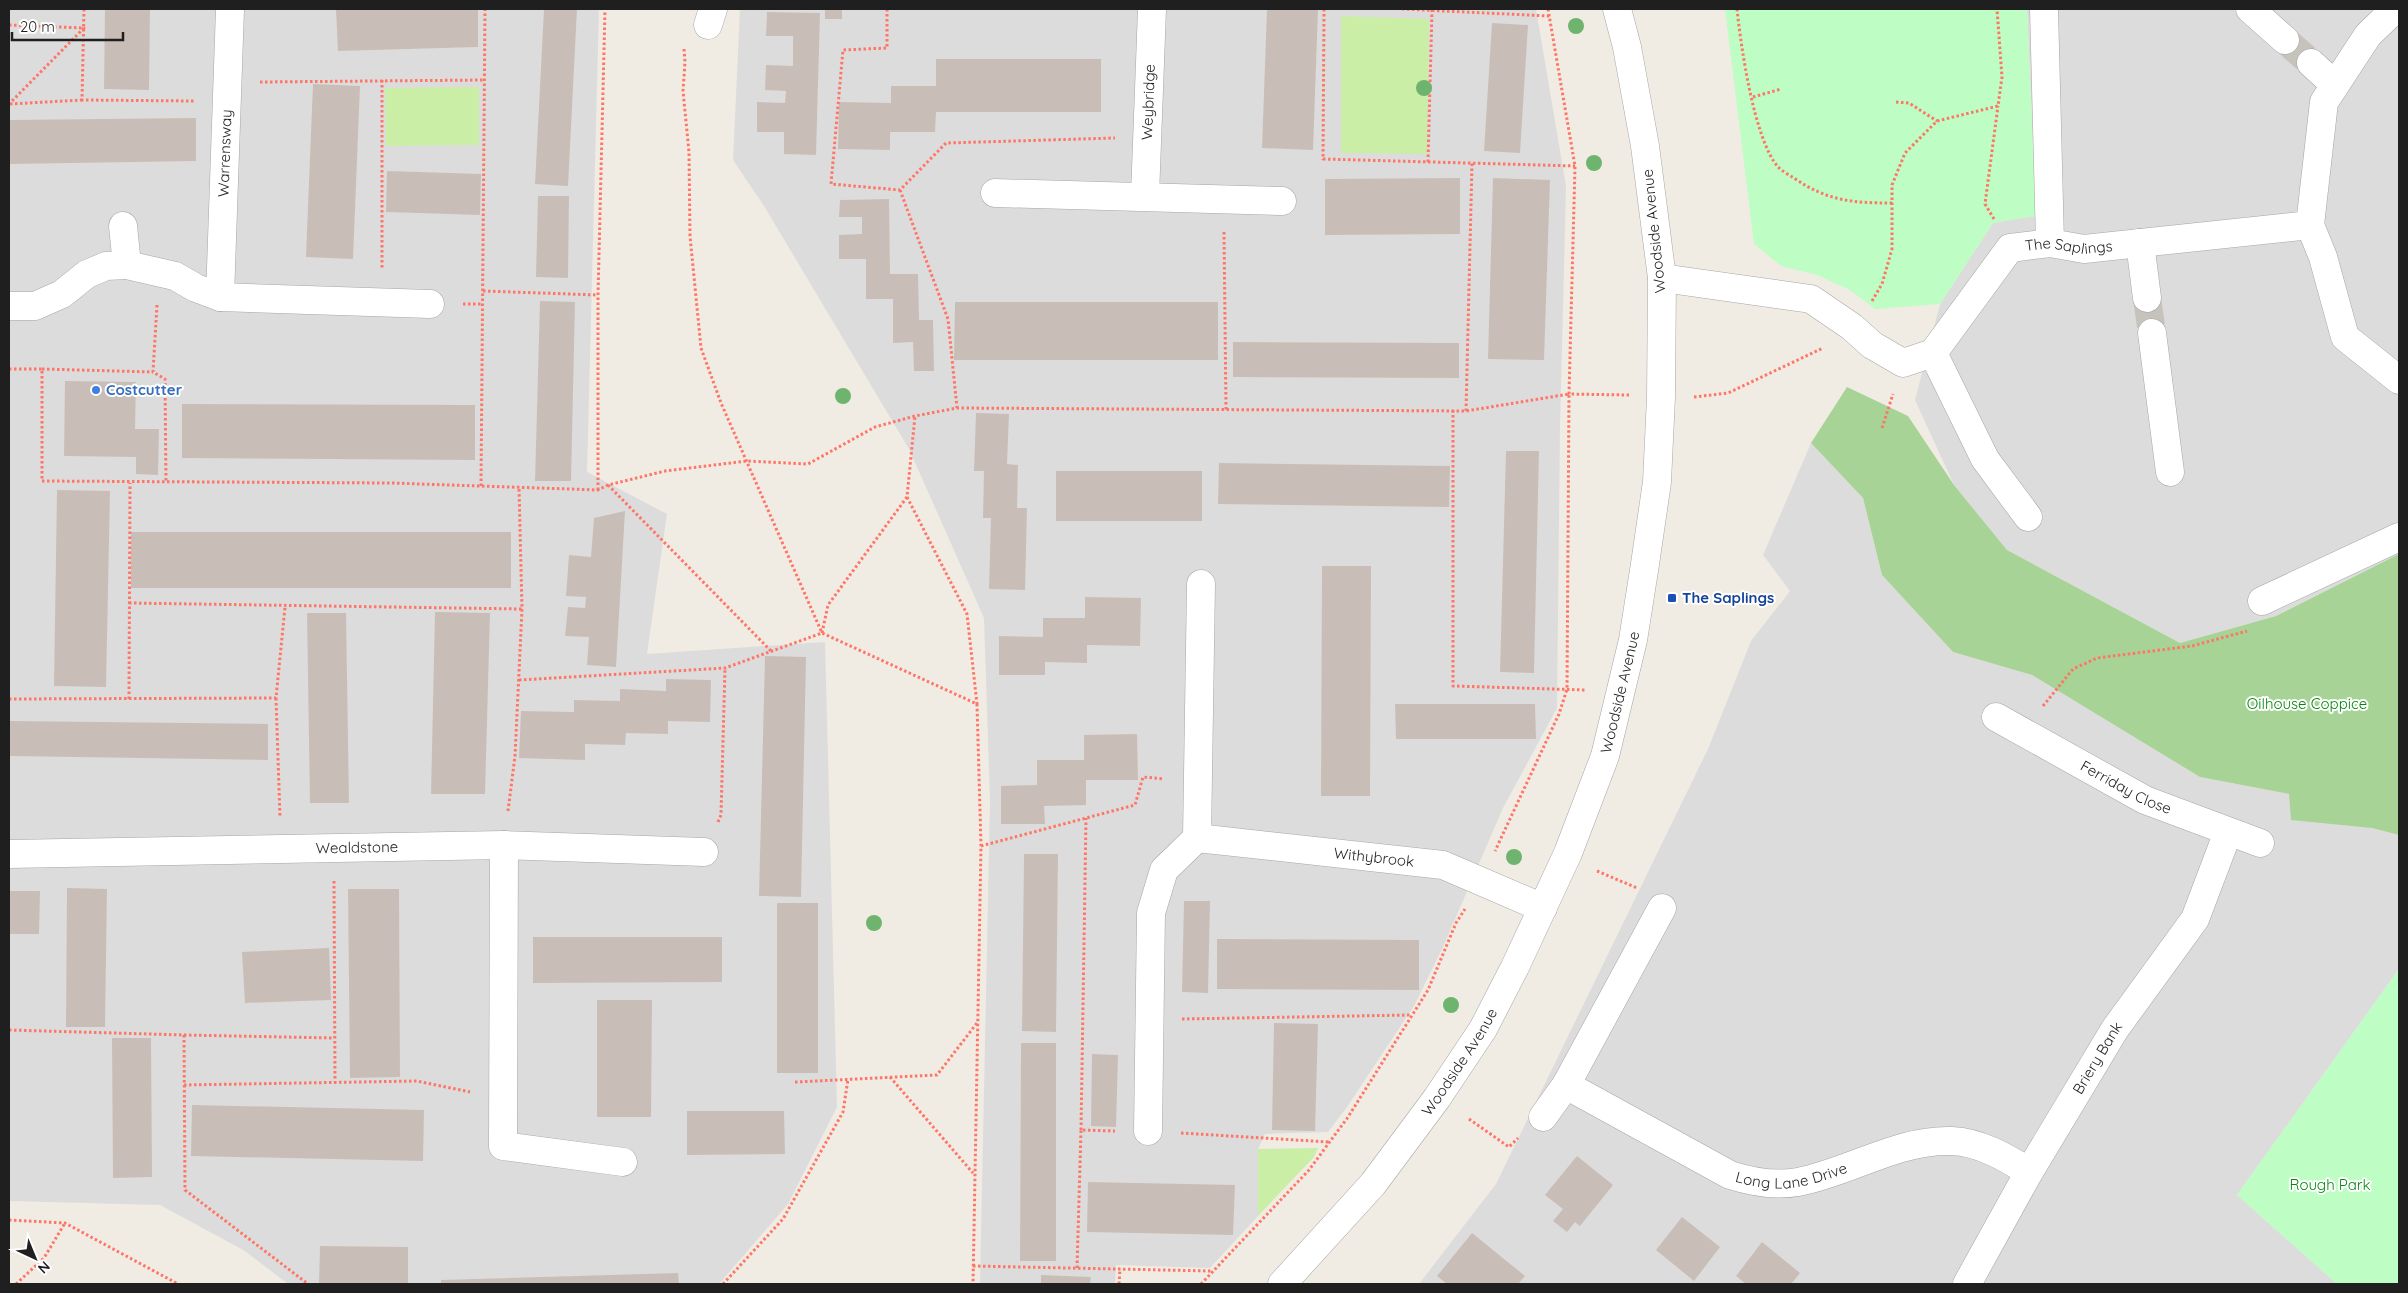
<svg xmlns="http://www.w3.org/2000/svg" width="2408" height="1293" font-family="Quicksand,sans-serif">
  <rect width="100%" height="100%" fill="#f0ece4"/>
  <g fill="#dddcdc">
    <path d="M9 9H599L587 472 667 514 647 654 825 642 837 1107 788 1204 719 1284H288L245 1251 160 1205 9 1201Z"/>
    <path d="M740 9H1536L1566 186 1560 427 1557 708 1503 808 1443 947 1414 1006 1347 1107 1328 1132 1265 1134 1258 1149V1216L1210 1268 1116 1265 1115 1284H980L990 801 984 618 909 449 764 206 733 160Z"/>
    <path d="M2027 9H2399V554L2276 616 2180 643 2007 550 1954 485 1915 400 1940 304 1993 223 2036 216Z"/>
    <path d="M1811 443 1863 498 1882 575 1953 652 2032 675 2200 777 2289 794 2372 828 2399 835V969L2237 1195 2337 1284H1419L1496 1184 1708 749 1751 641 1790 591 1763 555Z"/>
  </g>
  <g fill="#caeea6">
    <path d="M1341 16 1429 19 1427 154 1341 153Z"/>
    <path d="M479 87V145L386 146 385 88Z"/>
    <path d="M1318 1148 1314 1157 1258 1216V1149Z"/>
  </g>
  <path fill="#a8d396" d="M1847 387 1908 416 1954 485 2007 550 2180 643 2276 616 2399 554V835L2372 828 2291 820 2289 794 2200 777 2032 675 1953 652 1882 575 1863 498 1811 443Z"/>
  <g fill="#befdc3">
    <path d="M1725 9H2027L2036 216 1993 223 1940 304 1875 309 1850 290 1817 275 1781 266 1754 244Z"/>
    <path d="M2399 969V1284H2337L2237 1195Z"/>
  </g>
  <g fill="#c9beb7">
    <path d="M105 9H150L149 90 104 89Z"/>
    <path d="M336 9H478V47L338 51Z"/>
    <path d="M544 9H577L568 186 535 184Z"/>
    <rect x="825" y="9" width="17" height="10"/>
    <path d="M1267 9H1318L1313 150 1262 148Z"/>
    <path d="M767 12 820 13 816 155 784 154V132H757V102L785 103 786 91 765 90 766 65 793 66V36H766Z"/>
    <path d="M1492 23 1528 25 1520 153 1484 151Z"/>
    <path d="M936 59H1101V112H936L935 132H890V150L838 149 839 102 891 103V86H936Z"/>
    <path d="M313 84 360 86 353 259 306 257Z"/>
    <path d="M196 118V161L9 164V120Z"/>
    <path d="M387 171 481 174 480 215 386 212Z"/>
    <path d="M1460 178V234L1325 235V179Z"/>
    <path d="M1493 178 1550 180 1544 360 1488 359Z"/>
    <path d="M538 196H569L568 278 536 277Z"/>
    <path d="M889 199 890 274H918L919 320H933L934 371H914L913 342 893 343V299H866V259H839V235L862 234V217H839L840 200Z"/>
    <path d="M540 301 575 302 571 481H535Z"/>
    <path d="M955 302H1218V360H954Z"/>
    <path d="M1233 342 1459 343V378L1233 377Z"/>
    <path d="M65 381 136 382 135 429H159L158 475 136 474V457L64 456Z"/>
    <path d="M182 404 475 405V460L182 458Z"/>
    <path d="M976 413 1009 414 1007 464 1018 465 1017 508H1027L1025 590 989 589 991 518H983L984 471H974Z"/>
    <path d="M1506 451H1539L1534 673 1500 672Z"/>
    <path d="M1219 463 1450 466 1449 507 1218 504Z"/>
    <rect x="1056" y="471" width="146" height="50"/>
    <path d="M57 490 110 491 106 687 54 686Z"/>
    <path d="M625 511 616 667 587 665 589 637 565 636 568 607 585 608 586 597 566 596 569 555 591 557 594 518Z"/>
    <rect x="131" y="532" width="380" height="56"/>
    <path d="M1322 566H1371L1370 796H1321Z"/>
    <path d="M1085 597 1141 598 1140 646 1087 645V663L1045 662V675H999V636L1043 637V618H1085Z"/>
    <path d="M435 612 490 613 485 794H431Z"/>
    <path d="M307 613H346L349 803H310Z"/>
    <path d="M765 656 806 657 801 897 759 896Z"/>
    <path d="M666 679 711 680 710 722 668 721V734L626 733 625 745 585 744V760L519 758 521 711 574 712V700L620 701V689L666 691Z"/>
    <path d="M1395 704H1535L1536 739H1396Z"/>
    <path d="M9 721 268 724V760L9 756Z"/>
    <path d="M1137 734 1138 780H1086V805L1044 806 1045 824H1001V786L1037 785V760H1084V735Z"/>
    <path d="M1024 854H1058L1056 1032 1022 1031Z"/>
    <path d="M67 888 107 889 105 1027H66Z"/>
    <path d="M348 889H399L400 1077 350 1078Z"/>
    <path d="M9 891H40L39 934H9Z"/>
    <path d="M1184 901H1210L1208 993 1182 992Z"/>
    <rect x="777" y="903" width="41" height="170"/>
    <path d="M533 937H722V982L533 983Z"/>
    <path d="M1217 939 1419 940V990L1217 989Z"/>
    <path d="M329 948 331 1000 245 1003 242 952Z"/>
    <path d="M597 1000H652L651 1117H597Z"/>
    <path d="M1274 1023 1318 1024 1315 1131 1272 1130Z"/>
    <path d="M112 1038H151L152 1177 113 1178Z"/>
    <path d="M1021 1043H1056V1261H1020Z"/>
    <path d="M1092 1054 1118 1055 1116 1127 1091 1126Z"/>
    <path d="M192 1105 424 1110 423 1161 191 1156Z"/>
    <path d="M687 1111H784L785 1154 687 1155Z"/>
    <path d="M1577 1156 1613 1185 1580 1226 1575 1222 1567 1232 1553 1221 1563 1209 1545 1195Z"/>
    <path d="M1088 1182 1235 1185 1233 1235 1087 1232Z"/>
    <path d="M1682 1217 1720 1247 1694 1281 1656 1250Z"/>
    <path d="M1472 1233 1525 1276 1518 1284H1447L1437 1276Z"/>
    <path d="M1762 1242 1800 1273 1791 1284H1746L1736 1276Z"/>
    <path d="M320 1246 408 1247V1284H319Z"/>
    <path d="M678 1273 679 1284H441V1280Z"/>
    <path d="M1041 1275 1091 1277 1090 1284H1041Z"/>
  </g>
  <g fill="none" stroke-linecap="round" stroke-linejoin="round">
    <g stroke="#c6c3bd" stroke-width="28" stroke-dasharray="28 14" stroke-linecap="butt">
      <path d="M2285 40 2311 63"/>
      <path d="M2147 298 2152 333"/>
    </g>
    <defs>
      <g id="minor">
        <path d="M2044 9 2050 243"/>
        <path d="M2250 9 2285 40"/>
        <path d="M708 25 713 9"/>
        <path d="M2311 63 2335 85"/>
        <path d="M995 193 1282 201"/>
        <path id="s1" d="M1145 196 1152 9"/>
        <path d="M2310 225 2323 257 2345 337 2399 380"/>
        <path d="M123 226 127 265 175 276 196 288 220 297 430 304"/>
        <path d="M2140 243 2147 298"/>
        <path id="s2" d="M1662 278 1811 299 1852 327 1872 345 1903 363 1933 353 2010 248 2050 243 2084 249 2310 225 2324 102 2368 35 2395 9"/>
        <path id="s3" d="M220 297 230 9"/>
        <path d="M9 306H35L62 294 87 274 106 266 127 265"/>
        <path d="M2152 333 2170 472"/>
        <path d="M1933 353 1985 459 2028 517"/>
        <path d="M2262 601 2399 537"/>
        <path id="s4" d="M1996 717 2145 800 2260 843"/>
        <path id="s5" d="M1197 838 1443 865 1543 908"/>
        <path d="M504 845 503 1146 623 1162"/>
        <path id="s6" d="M9 854 504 845 704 852"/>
        <path id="s7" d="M1566 1085 1730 1175C1752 1182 1776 1186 1798 1182 1850 1172 1898 1139 1952 1141 1980 1142 2007 1158 2029 1172"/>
        <path d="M1543 1117 1566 1085 1662 908"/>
        <path d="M1148 1131 1151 913 1164 870 1197 838 1201 584"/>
        <path id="s8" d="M1282 1284 1373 1184 1437 1098 1483 1029 1515 967 1568 853 1605 756 1633 640 1645 564 1657 482 1661 397 1662 278 1645 146 1627 47 1617 9"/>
        <path id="s9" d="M1967 1284 2029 1172 2115 1029 2195 919 2228 832"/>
      </g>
    </defs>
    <use href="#minor" stroke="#a6a6a6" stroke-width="29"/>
    <g stroke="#ff7566" stroke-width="3" stroke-dasharray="2.5 2.5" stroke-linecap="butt">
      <path d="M84 9 82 100 195 101"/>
      <path d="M887 9V48L843 50 831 184 900 190 946 143 1115 138"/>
      <path d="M1324 9 1323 159 1575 166"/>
      <path d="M1402 9 1549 16"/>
      <path d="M1548 9 1575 166 1569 394 1629 395"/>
      <path d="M1737 9C1741 47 1754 139 1778 167 1782 171 1789 175 1794 178 1827 201 1853 203 1892 203"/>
      <path d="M9 25 84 28 9 104"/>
      <path d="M684 49 685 62 683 91 689 152 690 236 701 348 721 403 822 633 977 704 981 846 973 1284"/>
      <path d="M382 80V269"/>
      <path d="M260 82 485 80"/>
      <path d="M1753 97 1781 89"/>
      <path d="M1896 102 1909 103 1937 121"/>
      <path d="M10 104 82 100"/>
      <path d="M1428 162 1432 10"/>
      <path d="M900 190 948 319 957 408"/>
      <path d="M1994 219 1985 204 1998 106"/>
      <path d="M1224 232 1226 410"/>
      <path d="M483 291 598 295"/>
      <path d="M1872 301 1882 284 1892 249V185L1905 153 1937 121 1998 106 2002 77 1997 9"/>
      <path d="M463 304H483"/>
      <path d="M157 305 153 372 165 379 166 483"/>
      <path d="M9 369H42V481L391 483 598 490 608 485 665 471 747 461 808 464 875 427 915 416 957 408 1466 411 1569 394 1567 689 1559 714 1495 851"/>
      <path d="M42 369 153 372"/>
      <path d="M1694 397 1728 393 1823 348"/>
      <path d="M1453 410V686L1586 690"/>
      <path d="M1466 411 1472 163"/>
      <path d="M1882 428 1893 394"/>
      <path d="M608 485 771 651"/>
      <path d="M481 486 485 9"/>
      <path d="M598 490V295L605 9"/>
      <path d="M907 497 967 614 977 704"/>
      <path d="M129 603 522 609"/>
      <path d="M822 633 828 605 907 497 915 416"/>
      <path d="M519 680 725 668 822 633"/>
      <path d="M276 698 280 817"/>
      <path d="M9 699 276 698 285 607"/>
      <path d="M129 699 130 483"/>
      <path d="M2043 706 2073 669 2097 658 2192 646 2247 631"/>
      <path d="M508 811 515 756 522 609 519 488"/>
      <path d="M718 822 721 815 725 668"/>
      <path d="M981 846 1135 805 1143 777 1164 779"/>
      <path d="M1597 871 1637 888"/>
      <path d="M334 881 335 1082"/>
      <path d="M1182 1019 1410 1015"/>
      <path d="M9 1030 184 1035 185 1190 308 1284"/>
      <path d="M184 1035 334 1038"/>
      <path d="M890 1077 973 1173"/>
      <path d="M795 1082 937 1075 977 1023"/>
      <path d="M184 1085 417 1081 470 1092"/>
      <path d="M1469 1119 1509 1147 1518 1138"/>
      <path d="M1081 1130 1086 818"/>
      <path d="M1181 1133 1329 1142"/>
      <path d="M9 1220 65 1223 178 1284"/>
      <path d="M973 1266 1211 1271"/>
      <path d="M1077 1268 1081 1130 1115 1131"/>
      <path d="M16 1284 44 1258 65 1223"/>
      <path d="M723 1284 783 1219 843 1112 848 1079"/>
      <path d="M1119 1284 1120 1269"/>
      <path d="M1201 1284 1309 1170 1348 1117 1428 990 1456 923 1465 909"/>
    </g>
    <use href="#minor" stroke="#fff" stroke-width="28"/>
  </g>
  <g fill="#6eb46e">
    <circle cx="1576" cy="26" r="8"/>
    <circle cx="1424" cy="88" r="8"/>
    <circle cx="1594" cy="163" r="8"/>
    <circle cx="843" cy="396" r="8"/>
    <circle cx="1514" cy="857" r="8"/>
    <circle cx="874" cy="923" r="8"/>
    <circle cx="1451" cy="1005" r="8"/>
  </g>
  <circle fill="#3f7fe0" stroke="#fff" stroke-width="2" cx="96" cy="390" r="5"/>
  <rect fill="#1a4fb4" stroke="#fff" stroke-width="2" x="1667" y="593" width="10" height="10" rx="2.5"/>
  <g text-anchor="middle" stroke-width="4" stroke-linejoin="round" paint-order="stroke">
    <g font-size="15" fill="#1f1f1f" stroke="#fff">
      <text dy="5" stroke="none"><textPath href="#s1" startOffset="94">Weybridge</textPath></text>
      <text dy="5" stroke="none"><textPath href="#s3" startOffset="144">Warrensway</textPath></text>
      <text transform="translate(1654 231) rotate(-96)" y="5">Woodside Avenue</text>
      <text dy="5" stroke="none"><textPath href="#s2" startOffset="484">The Saplings</textPath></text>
      <text dy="5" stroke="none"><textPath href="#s8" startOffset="690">Woodside Avenue</textPath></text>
      <text dy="5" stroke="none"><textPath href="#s4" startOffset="148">Ferriday Close</textPath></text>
      <text dy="5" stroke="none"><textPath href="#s6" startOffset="348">Wealdstone</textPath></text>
      <text dy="5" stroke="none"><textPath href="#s5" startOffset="178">Withybrook</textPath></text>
      <text dy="5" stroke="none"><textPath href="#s9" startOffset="261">Briery Bank</textPath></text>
      <text dy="5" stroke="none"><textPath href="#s8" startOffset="285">Woodside Avenue</textPath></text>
      <text dy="5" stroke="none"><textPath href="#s7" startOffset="250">Long Lane Drive</textPath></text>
    </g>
    <g font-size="15" font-weight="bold" fill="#366cbe" stroke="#fff" text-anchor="start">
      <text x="106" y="395">Costcutter</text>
    </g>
    <g font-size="15" font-weight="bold" fill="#164399" stroke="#fff" text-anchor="start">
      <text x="1682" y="603">The Saplings</text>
    </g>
    <g font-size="15" fill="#03860d" stroke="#fff">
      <text x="2307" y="709">Oilhouse Coppice</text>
      <text x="2330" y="1190">Rough Park</text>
    </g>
  </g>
  <rect width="2408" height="1293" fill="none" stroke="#1f1f1f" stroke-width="20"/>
  <g transform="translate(35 1258) rotate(136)" stroke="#ffffff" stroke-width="4" paint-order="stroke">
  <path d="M0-4L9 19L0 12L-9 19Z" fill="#1f1f1f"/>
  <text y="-8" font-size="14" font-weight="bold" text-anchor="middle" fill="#1f1f1f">N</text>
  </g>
  <path d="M12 32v8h111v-8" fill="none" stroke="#1f1f1f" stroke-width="2.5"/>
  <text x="20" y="32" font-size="15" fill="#1f1f1f" stroke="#ffffff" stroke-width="4" paint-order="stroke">20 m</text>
</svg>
